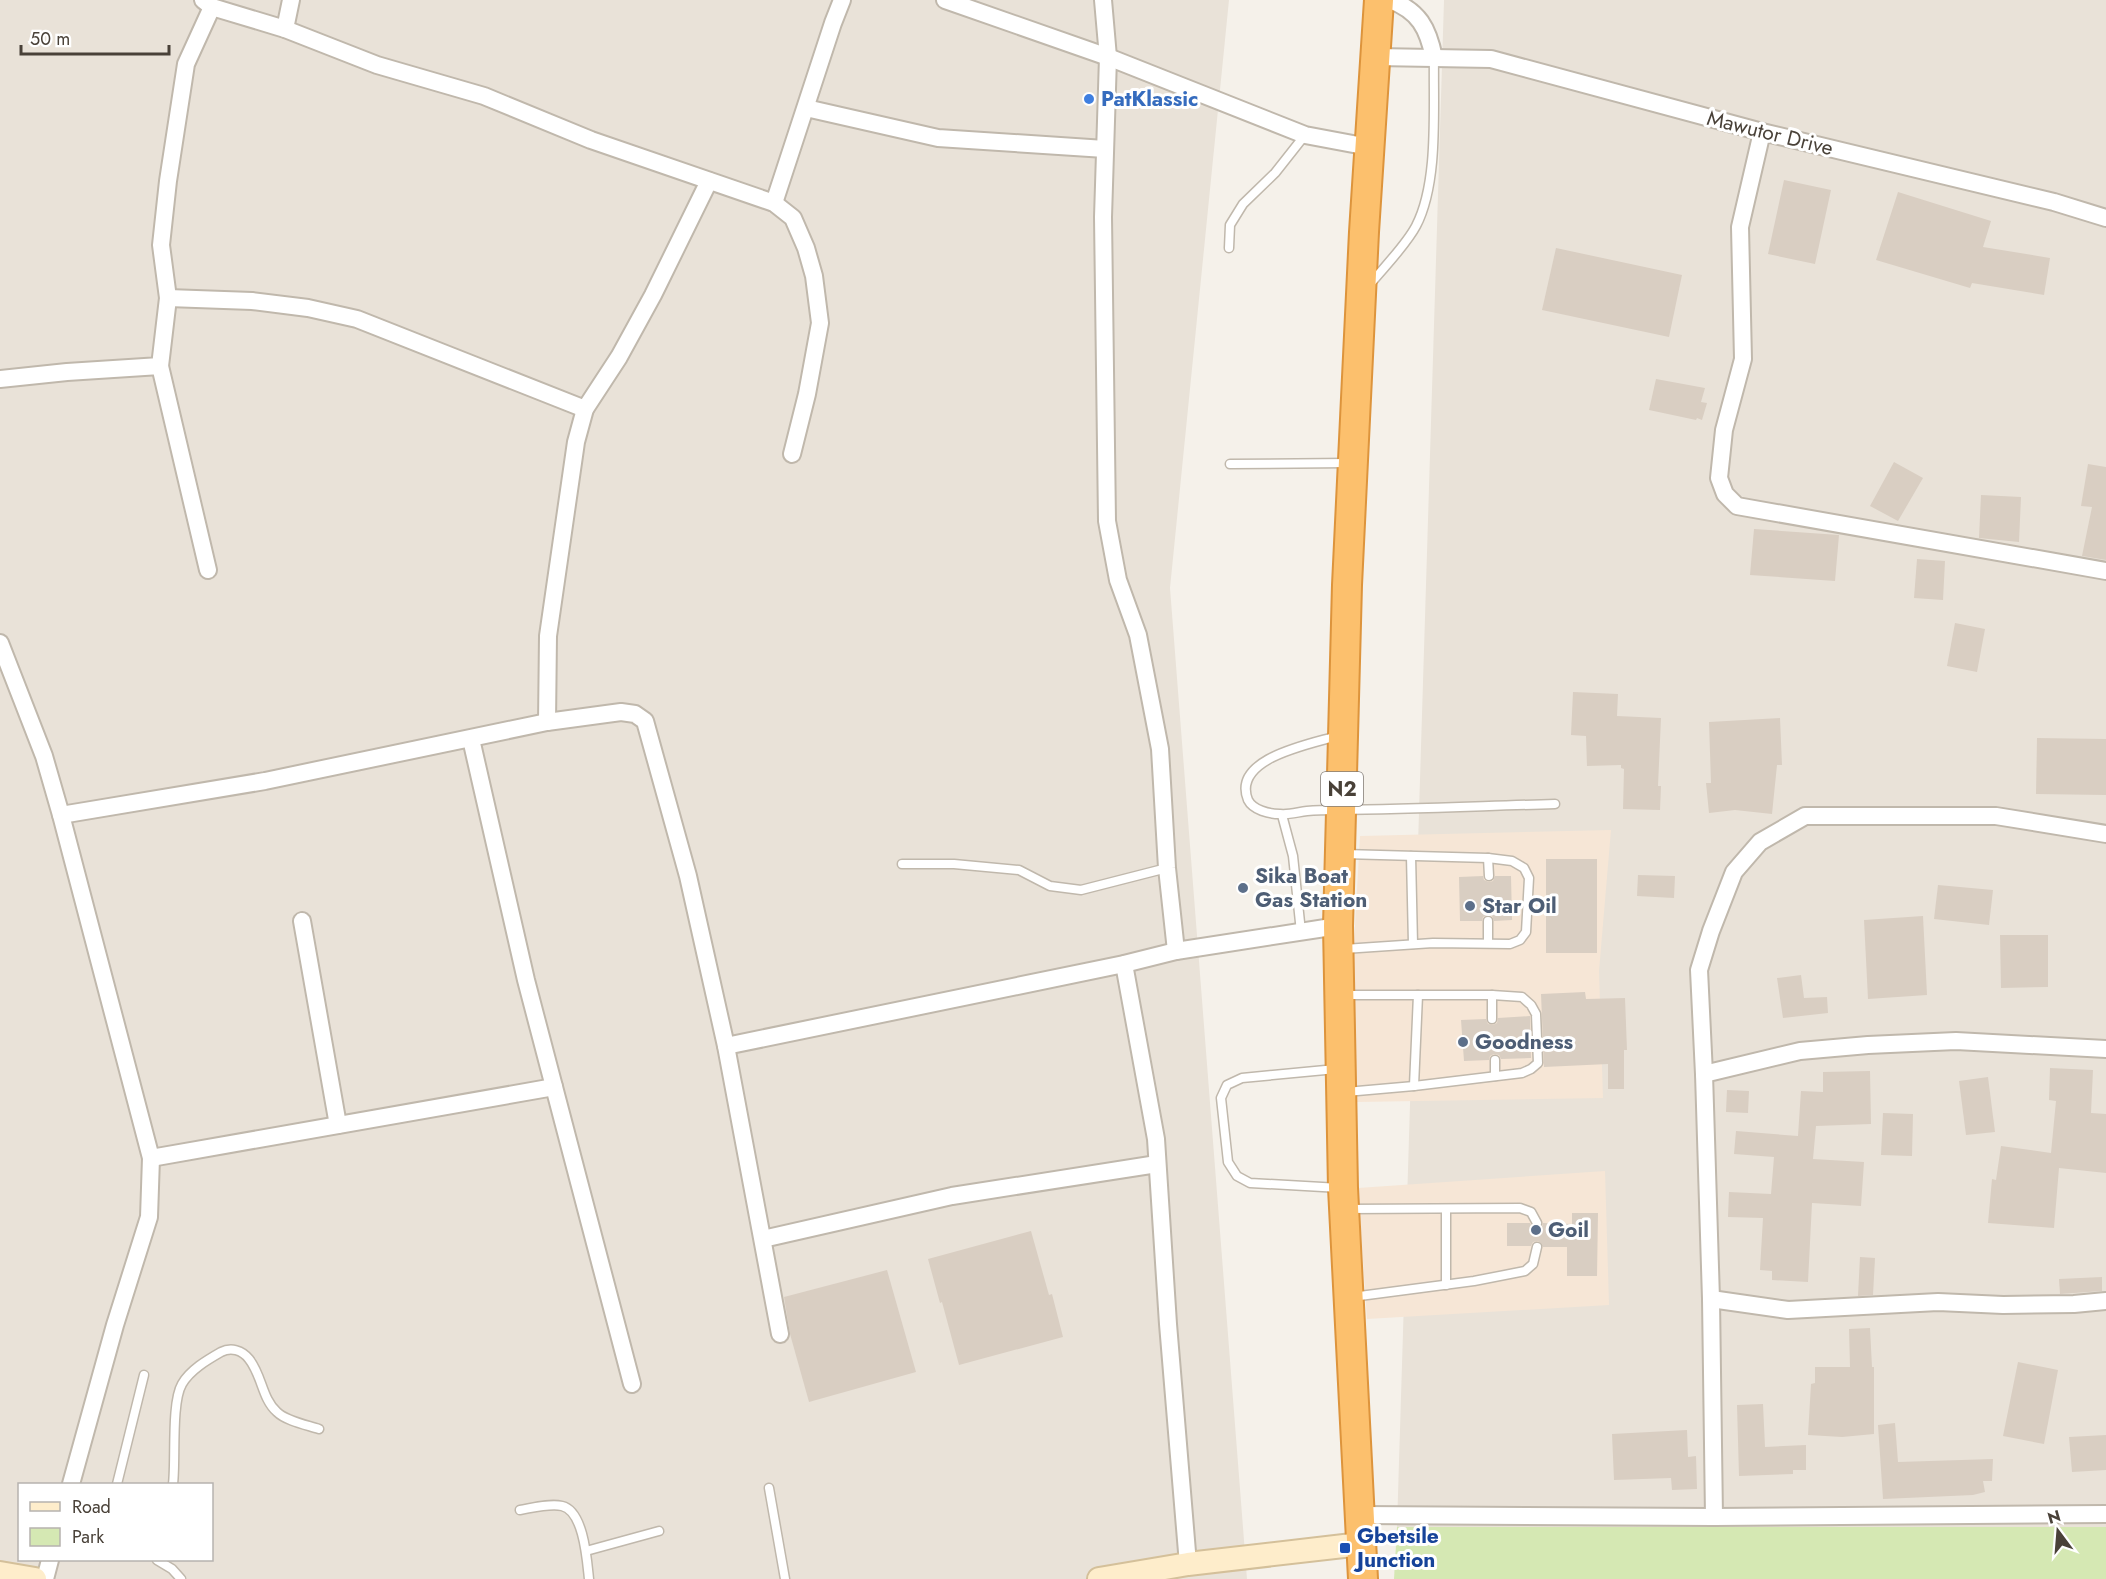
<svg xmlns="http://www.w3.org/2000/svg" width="2106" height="1579" font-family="Jost,sans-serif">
  <rect width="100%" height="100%" fill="#f5f1ea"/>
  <g fill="#e9e2d8" fill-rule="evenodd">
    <path d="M0 0H1229L1170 588 1247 1579H0ZM20 1484H212V1560H20Z"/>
    <path d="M1444 0H2106V1527H1397Z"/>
  </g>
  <g fill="#f6e6d6">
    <path d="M1611 830 1599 971 1603 1098 1357 1102 1352 979 1360 836Z"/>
    <path d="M1605 1171 1609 1305 1367 1319 1358 1188Z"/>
  </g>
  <path fill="#d5e8b3" d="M1397 1527H2106V1579H1394Z"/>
  <g fill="#d9cec2">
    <path d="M1784 180 1831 190 1815 264 1768 254Z"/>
    <path d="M1898 192 1991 221 1983 247 2050 258 2044 295 1972 283 1970 288 1876 260Z"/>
    <path d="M1556 248 1682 275 1669 337 1542 310Z"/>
    <path d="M1656 379 1705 388 1701 402 1707 403 1702 420 1697 418 1696 420 1649 410Z"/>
    <path d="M1894 462 1923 478 1898 521 1870 506Z"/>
    <path d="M2088 464 2106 467V560L2082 556 2092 507 2081 506Z"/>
    <path d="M1981 495 2021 497 2019 542 1979 538Z"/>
    <path d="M1754 529 1839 535 1835 581 1750 575Z"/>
    <path d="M1917 559 1945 561 1943 600 1914 598Z"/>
    <path d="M1955 623 1985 629 1977 672 1947 666Z"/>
    <path d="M1573 692 1618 694 1617 716 1661 718 1658 786H1661L1660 810 1623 809 1624 769 1621 768V765L1587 766 1586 736 1571 735Z"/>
    <path d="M1780 718 1782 765H1777L1772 814 1735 810 1709 813 1706 783H1711L1709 722Z"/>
    <path d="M2037 738 2106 739V795L2036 794Z"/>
    <rect x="1546" y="859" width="51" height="94"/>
    <path d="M1638 875 1675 876 1674 898 1637 896Z"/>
    <path d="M1483 876 1484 880 1489 882 1493 881 1495 876H1511L1512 920 1494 921 1492 916 1487 915 1483 917 1482 921H1460L1459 877Z"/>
    <path d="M1938 885 1993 890 1989 925 1934 919Z"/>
    <path d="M1923 916 1927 995 1868 999 1864 920Z"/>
    <path d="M2000 935H2048V987L2001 988Z"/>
    <path d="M1801 975 1804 998 1827 997 1828 1013 1783 1018 1777 978Z"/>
    <path d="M1585 992 1586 999 1625 998 1627 1050H1624V1089H1608V1064L1544 1067 1541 994Z"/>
    <path d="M1530 1016 1531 1058 1501 1059 1499 1055 1494 1054 1490 1056 1489 1060 1464 1061 1461 1020 1486 1019 1488 1024 1493 1025 1497 1023 1498 1018Z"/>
    <path d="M2050 1068 2093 1070 2091 1113 2106 1114V1173L2059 1168 2054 1228 1988 1223 1992 1179 1996 1180 2001 1146 2051 1153 2056 1101 2049 1100Z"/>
    <path d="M1870 1071 1871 1124 1816 1126 1813 1159 1864 1162 1861 1206 1812 1203 1808 1282 1772 1280V1271L1760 1270 1763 1218 1728 1217 1729 1192 1771 1194 1774 1157 1734 1154 1736 1131 1798 1136 1801 1091 1823 1092V1072Z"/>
    <path d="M1988 1077 1995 1132 1966 1135 1959 1081Z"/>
    <path d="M1727 1090 1749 1091 1748 1113 1726 1112Z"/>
    <path d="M1883 1113 1913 1114 1912 1156 1881 1155Z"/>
    <path d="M1572 1213H1598L1597 1276H1567V1247H1543L1538 1241 1533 1242 1531 1246H1507V1223H1530L1533 1228 1537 1229 1542 1227 1543 1223 1572 1224Z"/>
    <path d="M1031 1231 1049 1295 1052 1294 1063 1337 959 1365 942 1302 940 1303 928 1259Z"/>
    <path d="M1860 1257 1875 1258 1873 1295 1858 1296Z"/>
    <path d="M887 1270 916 1372 809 1402 790 1334 784 1297Z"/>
    <path d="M2102 1277V1291L2060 1294 2059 1279Z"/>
    <path d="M1870 1328 1872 1367H1874V1434L1842 1437 1808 1435 1811 1384 1815 1383V1367H1850L1849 1329Z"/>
    <path d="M2018 1362 2058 1370 2044 1444 2003 1436Z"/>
    <path d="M1763 1404 1765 1447 1806 1445V1470H1793V1474L1739 1476 1737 1405Z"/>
    <path d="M1895 1423 1898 1462 1993 1459 1992 1481H1983L1985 1492 1973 1495 1883 1499 1878 1425Z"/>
    <path d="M1687 1430 1688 1457 1696 1456 1697 1489 1672 1490 1671 1478 1614 1480 1612 1434Z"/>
    <path d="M2106 1435V1470L2072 1472 2069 1437Z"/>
  </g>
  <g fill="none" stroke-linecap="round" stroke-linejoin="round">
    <defs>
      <g id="lane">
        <path d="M1229 248 1230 225 1243 204 1275 173 1305 135"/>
        <path d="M1371 283C1385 266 1406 245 1416 226 1439 182 1433 108 1434 58"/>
        <path d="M1230 464 1349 463"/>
        <path d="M1337 736C1311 744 1231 758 1248 800 1253 810 1269 814 1280 814 1289 815 1298 812 1307 811 1318 810 1328 810 1339 810 1411 809 1483 806 1555 804"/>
        <path d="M1282 815 1293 856 1301 932"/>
        <path d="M1344 854 1488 858 1512 861 1524 868 1529 878 1526 932 1520 940 1510 944 1433 943 1344 949"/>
        <path d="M1411 856 1413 944"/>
        <path d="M1488 858 1489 876"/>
        <path d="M902 864H954L1019 870 1050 886 1081 890 1167 868"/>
        <path d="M1488 943V921"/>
        <path d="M1343 995H1492L1522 997 1531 1005 1536 1014 1538 1063 1531 1069 1522 1073 1414 1086 1346 1092"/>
        <path d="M1492 995V1019"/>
        <path d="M1336 1069 1242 1078 1227 1085 1221 1098 1228 1162 1237 1176 1250 1183 1340 1188"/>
        <path d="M1495 1076V1060"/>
        <path d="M1414 1086 1418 995"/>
        <path d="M1348 1209 1520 1208 1531 1212 1537 1223"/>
        <path d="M1446 1209V1285"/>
        <path d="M1352 1297 1474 1281 1525 1271 1533 1264 1537 1247"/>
        <path d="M117 1484 144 1375"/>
        <path d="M173 1484C176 1460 171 1403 182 1384 190 1370 207 1360 221 1352 231 1347 242 1350 249 1359 262 1375 262 1399 277 1412 286 1421 307 1425 319 1429"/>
        <path d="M769 1488 785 1579"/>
        <path d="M520 1510C532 1508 550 1503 562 1506 584 1511 587 1561 589 1579"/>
        <path d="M586 1551 659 1531"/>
        <path d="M157 1560 172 1569 181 1579"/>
      </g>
      <g id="street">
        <path d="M203 0 212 7 285 29 377 65 484 96 591 140 774 203 793 218 806 248 814 276 820 323 807 394 792 454"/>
        <path d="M945 0 1108 57 1305 135 1369 147"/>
        <path d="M1103 0 1108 57 1103 217 1107 521 1118 580 1138 635 1160 749 1167 868 1176 951"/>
        <path d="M1390 0C1419 11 1428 28 1434 58"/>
        <path d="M285 29 291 0"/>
        <path d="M1376 57 1491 59 1762 132 2054 202 2106 218"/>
        <path d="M806 108 938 138 1105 149"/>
        <path d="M1762 132 1740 227 1743 359 1724 430 1719 478 1725 494 1737 506 2106 571"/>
        <path d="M774 203 833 23 842 0"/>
        <path d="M168 298 252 301 308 308 357 319 585 409"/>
        <path d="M160 366 208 570"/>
        <path d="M0 379 67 372 160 366 168 298 161 245 168 181 186 64 212 7"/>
        <path d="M0 643 44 756 61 815 151 1158 149 1217 115 1325 71 1484"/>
        <path d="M547 722 548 636 576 442 585 409 619 357 653 295 709 181"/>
        <path d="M471 739 526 980 632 1384"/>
        <path d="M61 815 265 781 547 722 621 712 635 714 645 721 688 876 726 1046 780 1334"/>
        <path d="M302 921 338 1125"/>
        <path d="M1124 964 1156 1139 1168 1324 1188 1564"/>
        <path d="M726 1046 1124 964 1176 951 1338 926"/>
        <path d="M1704 1074 1699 970 1711 931 1734 872 1760 842 1805 816H1996L2106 834"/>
        <path d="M151 1158 554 1087"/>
        <path d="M763 1239 952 1196 1157 1164"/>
        <path d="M1711 1299 1788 1310 1938 1302 2003 1305 2074 1304 2106 1301"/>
        <path d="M1359 1515 1714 1517 2106 1514"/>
        <path d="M1714 1517 1711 1299 1704 1074 1800 1051 1868 1045 1956 1041 2106 1049"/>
        <path d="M45 1579 50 1560"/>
      </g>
      <g id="secondary">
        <path d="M0 1573 35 1579"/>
        <path d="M1099 1579 1188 1564 1361 1544"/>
      </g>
      <path id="highway" d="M1363 1579 1343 1188 1338 926 1347 585 1364 232 1379 0"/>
    </defs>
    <use href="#lane" stroke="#c0b8ac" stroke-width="11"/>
    <use href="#street" stroke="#c0b8ac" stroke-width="20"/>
    <use href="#secondary" stroke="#d4c09a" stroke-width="26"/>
    <use href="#highway" stroke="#dd943c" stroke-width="32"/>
    <use href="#lane" stroke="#fff" stroke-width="8"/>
    <use href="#street" stroke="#fff" stroke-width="16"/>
    <use href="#secondary" stroke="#feedcb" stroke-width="22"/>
    <use href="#highway" stroke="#fcc06d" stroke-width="28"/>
  </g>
  <circle fill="#3f7fe0" stroke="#fff" stroke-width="2" cx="1089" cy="99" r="6"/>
  <g fill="#5c6f8a" stroke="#fff" stroke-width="2">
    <circle cx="1243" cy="888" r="6"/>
    <circle cx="1470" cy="906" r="6"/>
    <circle cx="1463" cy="1042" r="6"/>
    <circle cx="1536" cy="1230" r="6"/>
  </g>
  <rect fill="#1a4fb4" stroke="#fff" stroke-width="2" x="1339" y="1542" width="12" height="12" rx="3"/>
  <g text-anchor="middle" stroke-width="6" stroke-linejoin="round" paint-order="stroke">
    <rect fill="#fff" stroke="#807a74" stroke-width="1.5" x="1321" y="772" width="42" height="34" rx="4.5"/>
    <g font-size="20" font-weight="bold" fill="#494138">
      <text x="1342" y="796">N2</text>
    </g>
    <g font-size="21" font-weight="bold" fill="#366cbe" stroke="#fff" text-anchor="start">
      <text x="1101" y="106">PatKlassic</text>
    </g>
    <g font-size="21" fill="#494138" stroke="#fff">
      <text transform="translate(1770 133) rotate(14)" y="7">Mawutor Drive</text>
    </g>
    <g font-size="21" font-weight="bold" fill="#4e5e75" stroke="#fff" text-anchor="start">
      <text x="1255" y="883">Sika Boat<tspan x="1255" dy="24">Gas Station</tspan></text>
      <text x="1482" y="913">Star Oil</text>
      <text x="1475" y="1049">Goodness</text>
      <text x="1548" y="1237">Goil</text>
    </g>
    <g font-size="21" font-weight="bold" fill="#164399" stroke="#fff" text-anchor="start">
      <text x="1357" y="1543">Gbetsile<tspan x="1357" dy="24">Junction</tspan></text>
    </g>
  </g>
  <rect x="18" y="1483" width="195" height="78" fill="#ffffff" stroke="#b6b3af" stroke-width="1.5"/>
  <rect x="30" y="1502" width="30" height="9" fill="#feedcb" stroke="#b6b3af" stroke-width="1.5"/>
  <text x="72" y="1513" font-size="18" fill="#494138">Road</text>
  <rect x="30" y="1528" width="30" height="18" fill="#d5e8b3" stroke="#b6b3af" stroke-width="1.5"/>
  <text x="72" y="1543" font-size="18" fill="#494138">Park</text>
  <g transform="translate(2058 1531) rotate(344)" stroke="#ffffff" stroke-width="4.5" paint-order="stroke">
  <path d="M0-4.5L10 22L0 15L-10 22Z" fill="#494138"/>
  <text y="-9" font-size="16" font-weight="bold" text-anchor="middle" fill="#494138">N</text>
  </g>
  <path d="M21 45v9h148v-9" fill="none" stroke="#494138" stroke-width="3"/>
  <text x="30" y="45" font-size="18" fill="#494138" stroke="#ffffff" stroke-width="4.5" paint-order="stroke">50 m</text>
</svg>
